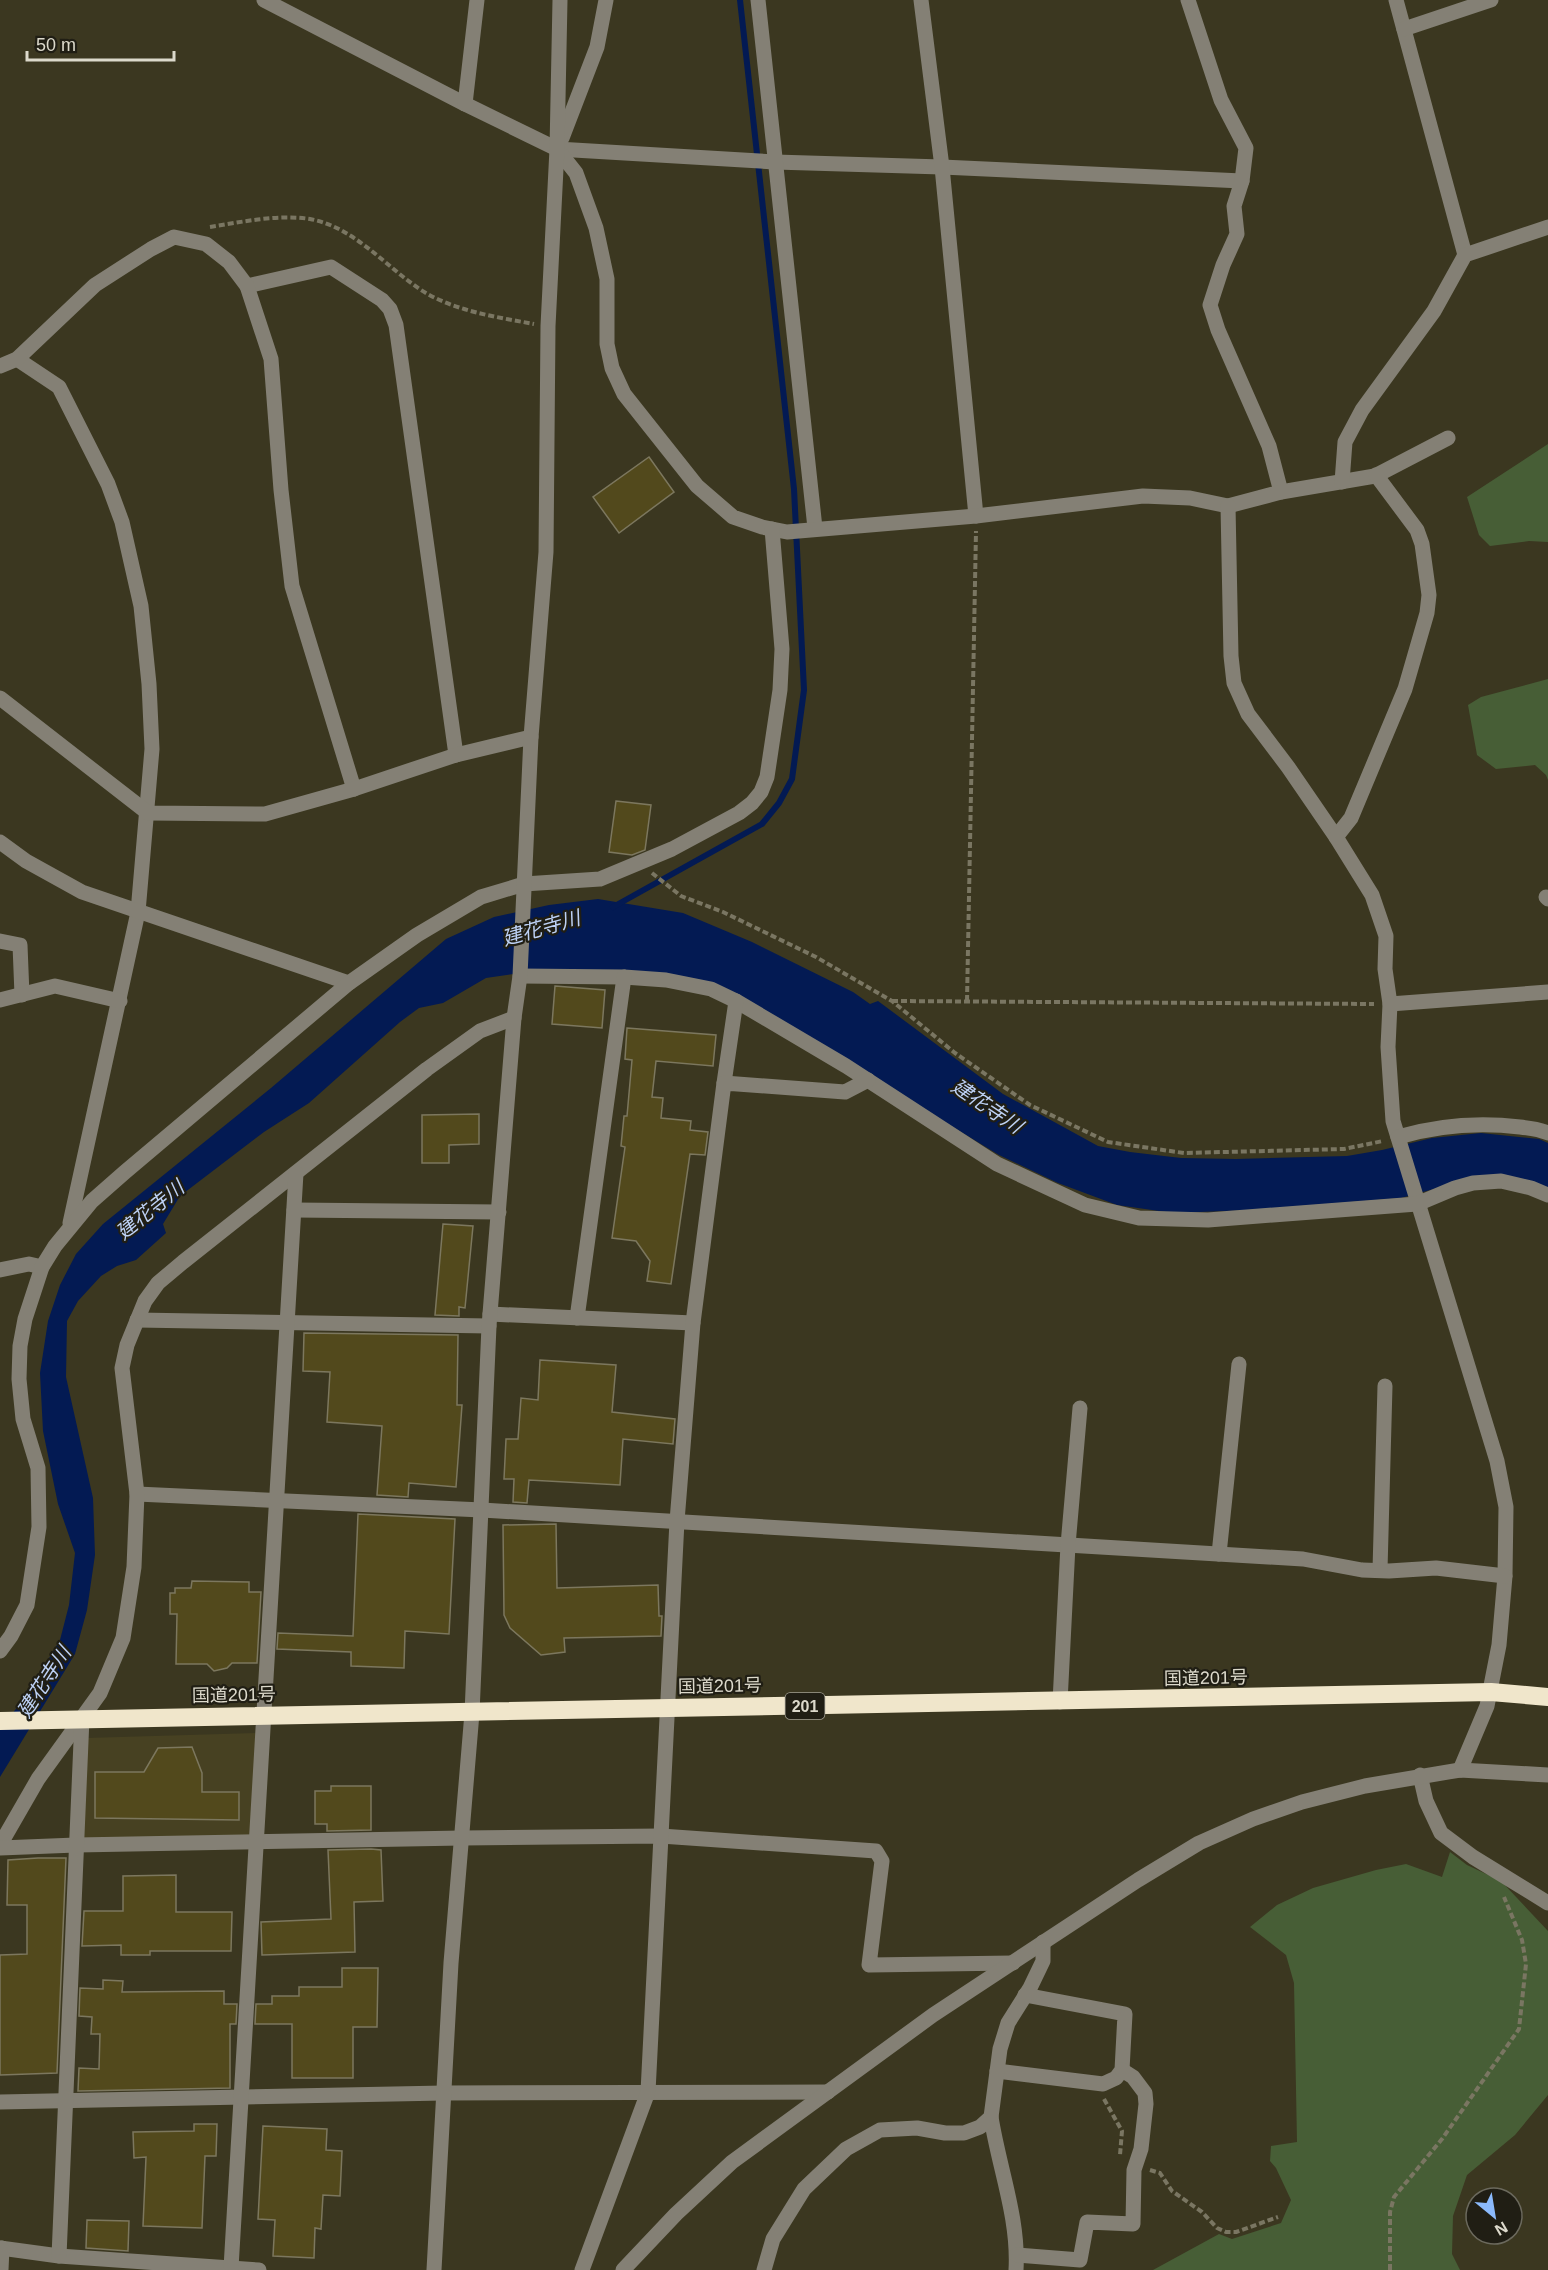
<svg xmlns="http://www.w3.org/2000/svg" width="1548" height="2270" font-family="Arial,'Noto Sans JP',sans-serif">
  <rect width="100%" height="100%" fill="#3b3720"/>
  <path fill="#474122" d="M257 1733 251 1837 81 1840 86 1738Z"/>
  <g fill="#475e36">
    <path d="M1548 444V542L1529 541 1490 546 1479 535 1467 497Z"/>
    <path d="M1548 679V780L1546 775 1535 765 1496 769 1477 755 1468 705 1481 697Z"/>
    <path d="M1450 1852 1467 1865 1501 1881 1548 1931V2095L1515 2135 1467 2175 1453 2216 1452 2254 1460 2270H1153L1219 2234 1232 2239 1281 2223 1291 2200 1276 2168 1270 2161 1271 2146 1297 2142 1294 1983 1286 1955 1250 1927 1277 1905 1313 1888 1376 1870 1406 1864 1442 1877Z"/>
  </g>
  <path fill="#031a53" d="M598 899 683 913 752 942 853 992 870 1004 878 1001 1003 1094 1098 1146 1130 1152 1181 1158 1236 1159 1347 1156 1382 1150 1432 1138 1481 1133 1539 1139 1548 1143V1193L1467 1180 1401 1198 1251 1210 1173 1213 1117 1205 1058 1183 999 1155 737 996 541 970 486 978 443 1003 419 1008 400 1022 309 1103 264 1132 180 1196 163 1224 166 1233 136 1260 117 1266 101 1276 78 1301 67 1321 66 1377 93 1498 95 1555 87 1610 75 1654 0 1777V1729L27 1695 60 1640 69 1605 75 1553 58 1504 43 1431 40 1373 48 1321 60 1285 76 1254 103 1224 271 1088 446 939 494 917 549 905Z"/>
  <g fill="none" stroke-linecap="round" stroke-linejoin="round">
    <path stroke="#031a53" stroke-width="6" d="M613 907 762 824 779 803 792 779 804 690 794 489 740 0"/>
  </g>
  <g fill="#52491c" stroke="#7c775e" stroke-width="1.5">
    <path d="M649 457 674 492 619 533 593 497Z"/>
    <path d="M616 801 651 805 645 850 632 855 609 852Z"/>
    <path d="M555 986 605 990 602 1028 552 1024Z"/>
    <path d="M627 1028 716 1035 713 1066 656 1061 652 1097 663 1098 661 1118 691 1121 690 1130 708 1132 705 1155 690 1154 671 1284 647 1281 650 1261 636 1241 612 1238 625 1147 621 1146 624 1116H627L632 1060 625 1059Z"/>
    <path d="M479 1114V1144L449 1145V1163H422V1115Z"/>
    <path d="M443 1224 473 1226 465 1308 459 1307V1316L435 1315Z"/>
    <path d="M304 1333 458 1335 457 1405H462L456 1487 409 1483 408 1497 377 1495 382 1426 327 1422 330 1372 303 1371Z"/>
    <path d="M540 1360 616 1365 612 1412 675 1419 673 1444 623 1439 620 1485 529 1480 527 1503 513 1502 514 1479H504L506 1439H518L521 1398 538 1400Z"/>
    <path d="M358 1514 455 1519 449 1634 405 1631 404 1668 351 1666V1652L277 1649 278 1633 353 1636Z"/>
    <path d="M556 1524 557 1588 658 1585 659 1616H662L661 1636 564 1638 565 1652 541 1655 510 1628 504 1615 503 1525Z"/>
    <path d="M192 1581 249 1582V1592H261L257 1663H232L227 1668 214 1671 207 1664H176L177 1614H170V1593H175V1588H191Z"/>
    <path d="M192 1747 202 1773V1792H239V1820L95 1818V1772H144L158 1748Z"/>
    <path d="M331 1786H371V1830L327 1831V1824H315V1791H331Z"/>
    <path d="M371 1849 381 1850 383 1901 354 1902 355 1952 262 1955 261 1922 331 1919 328 1850Z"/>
    <path d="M38 1858H66L57 2073 0 2075V1955L27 1954V1905H7L8 1860Z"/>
    <path d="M176 1875V1912H232L231 1951H150V1955H121V1945L82 1946 84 1911H123V1876Z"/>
    <path d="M342 1968H378L377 2027H353V2078H292V2024H255L256 2004H272V1996H299V1987H342Z"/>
    <path d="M103 1980 123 1981 122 1992 224 1991V2004H237L236 2024H230V2088L78 2091 79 2068 99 2069 100 2034H91L92 2017 79 2016 80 1988 103 1989Z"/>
    <path d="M194 2124H217L216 2156H205L202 2228 143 2226 146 2157 134 2158 133 2132 194 2131Z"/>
    <path d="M263 2126 327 2129 326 2150 342 2151 340 2196 323 2195 321 2229 315 2228 314 2258 273 2256 275 2220 258 2219Z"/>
    <path d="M87 2220 129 2221 128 2251 86 2248Z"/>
  </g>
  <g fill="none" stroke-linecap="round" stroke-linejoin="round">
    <g stroke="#7a7662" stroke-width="4" stroke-dasharray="6 3" stroke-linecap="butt">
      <path d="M210 227C242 222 277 214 310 219 354 227 385 266 421 290 454 311 496 317 534 324"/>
      <path d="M652 873 681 896 723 912 816 957 892 1001 955 1053 1030 1105 1108 1142 1184 1153 1344 1149 1383 1141"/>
      <path d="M892 1001 1374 1004"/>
      <path d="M967 1001 976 531"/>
      <path d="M1104 2099 1122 2131 1120 2155"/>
      <path d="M1150 2170 1160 2173 1172 2191 1202 2212 1217 2228 1226 2232H1236L1278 2217"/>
      <path d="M1390 2270V2212L1394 2197 1442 2139 1519 2029 1526 1964 1522 1940 1504 1897"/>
    </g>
    <g stroke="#848075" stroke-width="15">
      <path d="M264 0 465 104 557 149 775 162 942 167 1242 181"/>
      <path d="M758 0 815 528"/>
      <path d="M921 0 942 167 976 516"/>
      <path d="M1188 0 1221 100 1246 148 1242 181 1234 206 1237 234 1223 265 1210 305 1218 330 1269 446 1281 492"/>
      <path d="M1396 0 1465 255"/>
      <path d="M1404 29 1491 0"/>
      <path d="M465 104 477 0"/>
      <path d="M562 138 597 47 606 0"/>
      <path d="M557 149 576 173 596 228 607 279V344L612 368 624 394 697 486 733 517 762 527 787 532 976 516 1143 496 1190 498 1228 506 1281 492 1375 476 1448 438"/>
      <path d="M247 286 331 267 382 300 390 309 396 325 456 755"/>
      <path d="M17 359 59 387 108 484 122 522 141 606 149 684 152 749 138 912 70 1223"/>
      <path d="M0 366 17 359 95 285 151 249 174 237 206 244 229 262 247 286 271 359 281 490 292 586 354 789"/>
      <path d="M1342 482 1345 442 1362 410 1434 311 1465 255 1548 227"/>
      <path d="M1228 506 1231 656 1234 683 1248 714 1288 767 1336 837 1372 895 1386 936 1385 969 1390 1004 1388 1047 1393 1121 1497 1461 1506 1507 1505 1576 1499 1645 1487 1706 1460 1770"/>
      <path d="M0 698 148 813 265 814 354 789 456 755 531 737"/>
      <path d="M1336 837 1351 818 1405 689 1427 613 1429 595 1422 544 1417 530 1376 475"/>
      <path d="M0 842 26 861 82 892 349 983"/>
      <path d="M1546 897 1548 899"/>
      <path d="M0 941 20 945 22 995"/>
      <path d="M520 976 624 977 666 980 711 989 736 1001 846 1066 997 1164 1085 1205 1139 1218 1208 1220 1417 1204 1455 1188 1473 1183 1501 1181 1531 1188 1548 1195"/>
      <path d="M0 1000 55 986 120 1001"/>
      <path d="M1390 1004 1548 992"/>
      <path d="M724 1083 736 1001"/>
      <path d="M1398 1137C1439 1125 1478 1122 1520 1127 1530 1128 1539 1129 1548 1133"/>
      <path d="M294 1210 499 1212"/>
      <path d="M0 1270 29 1264 42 1267"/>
      <path d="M490 1314 693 1323"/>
      <path d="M577 1318 624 977"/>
      <path d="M137 1320 489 1326"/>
      <path d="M137 1494 482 1510 1303 1559 1362 1570 1389 1571 1436 1568 1505 1576"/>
      <path d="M1219 1554 1239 1364"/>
      <path d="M1380 1570 1385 1386"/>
      <path d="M0 1651 11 1636 27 1605 39 1527 38 1468 23 1419 19 1379 20 1346 25 1319 42 1267 55 1246 92 1201 125 1172 349 983 417 935 481 897 524 884 600 879 672 849 739 813 752 803 761 792 767 777 780 690 782 649 772 529"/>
      <path d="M1060 1702 1068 1545 1080 1408"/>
      <path d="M1420 1775 1426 1801 1441 1833 1473 1857 1548 1903"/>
      <path d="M0 1845 38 1779 100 1693 123 1638 134 1567 137 1494 122 1368 127 1345 145 1301 158 1283 183 1262 427 1069 480 1031 514 1018"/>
      <path d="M0 1848 76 1845 462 1838 661 1836 876 1851 882 1861 869 1965 1013 1963"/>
      <path d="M997 2071 1103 2084 1116 2078 1122 2070 1125 2014 1025 1995"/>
      <path d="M0 2102 444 2093 828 2092"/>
      <path d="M991 2117C999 2168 1019 2218 1016 2270"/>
      <path d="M0 2248 59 2256 259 2270"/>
      <path d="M1017 2255 1080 2260 1087 2222 1133 2224 1134 2170 1141 2149 1146 2104 1145 2093 1133 2077 1122 2070"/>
      <path d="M59 2256 82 1718"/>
      <path d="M231 2268 296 1173"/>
      <path d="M1 2270 2 2248"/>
      <path d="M434 2270 451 1963 472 1713 489 1326 514 1018 520 976 531 737 546 552 548 326 557 149 560 0"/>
      <path d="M582 2270 648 2092 677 1521 693 1323 724 1083 845 1092 868 1080"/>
      <path d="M623 2270 676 2214 732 2162 933 2015 1138 1880 1199 1843 1253 1819 1302 1802 1365 1786 1460 1770 1548 1775"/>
      <path d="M764 2270 773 2239 804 2189 846 2149 880 2130 917 2128 945 2133H964L980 2127 991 2117 1000 2049 1008 2023 1030 1988 1043 1961V1942"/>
    </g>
    <path stroke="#f0e6cb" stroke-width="18" d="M0 1721 1491 1692 1548 1697"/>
  </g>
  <g text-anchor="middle" stroke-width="4.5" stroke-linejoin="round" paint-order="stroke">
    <rect fill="#201e14" stroke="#a4a194" stroke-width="1.5" x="785.5" y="1693" width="39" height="26" rx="4.5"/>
    <g font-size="16" font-weight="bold" fill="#dcd9cb">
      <text x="805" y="1712">201</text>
    </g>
    <g font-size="18" fill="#dcd9cb" stroke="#201e14">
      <text transform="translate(1206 1678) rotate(-1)" y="6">国道201号</text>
      <text transform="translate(720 1686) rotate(-1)" y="6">国道201号</text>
      <text transform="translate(234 1695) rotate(-1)" y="6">国道201号</text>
    </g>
    <g font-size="20" font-style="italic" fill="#bdd1f5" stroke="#201e14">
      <text transform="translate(541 928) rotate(-16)" y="7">建花寺川</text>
      <text transform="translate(987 1106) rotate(34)" y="7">建花寺川</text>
      <text transform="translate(150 1210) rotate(-39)" y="7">建花寺川</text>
      <text transform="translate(44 1682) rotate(-57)" y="7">建花寺川</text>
    </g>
  </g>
  <g transform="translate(1494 2216) rotate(150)"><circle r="28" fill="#201e14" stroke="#6b695d" stroke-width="1.5"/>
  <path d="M0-4.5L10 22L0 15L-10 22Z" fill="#8bbafc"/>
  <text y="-9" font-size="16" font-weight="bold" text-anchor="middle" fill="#dcd9cb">N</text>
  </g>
  <path d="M27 51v9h147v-9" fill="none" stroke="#dcd9cb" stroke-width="3"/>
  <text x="36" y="51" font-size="18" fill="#dcd9cb" stroke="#201e14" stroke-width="4.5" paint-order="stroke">50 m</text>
</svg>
